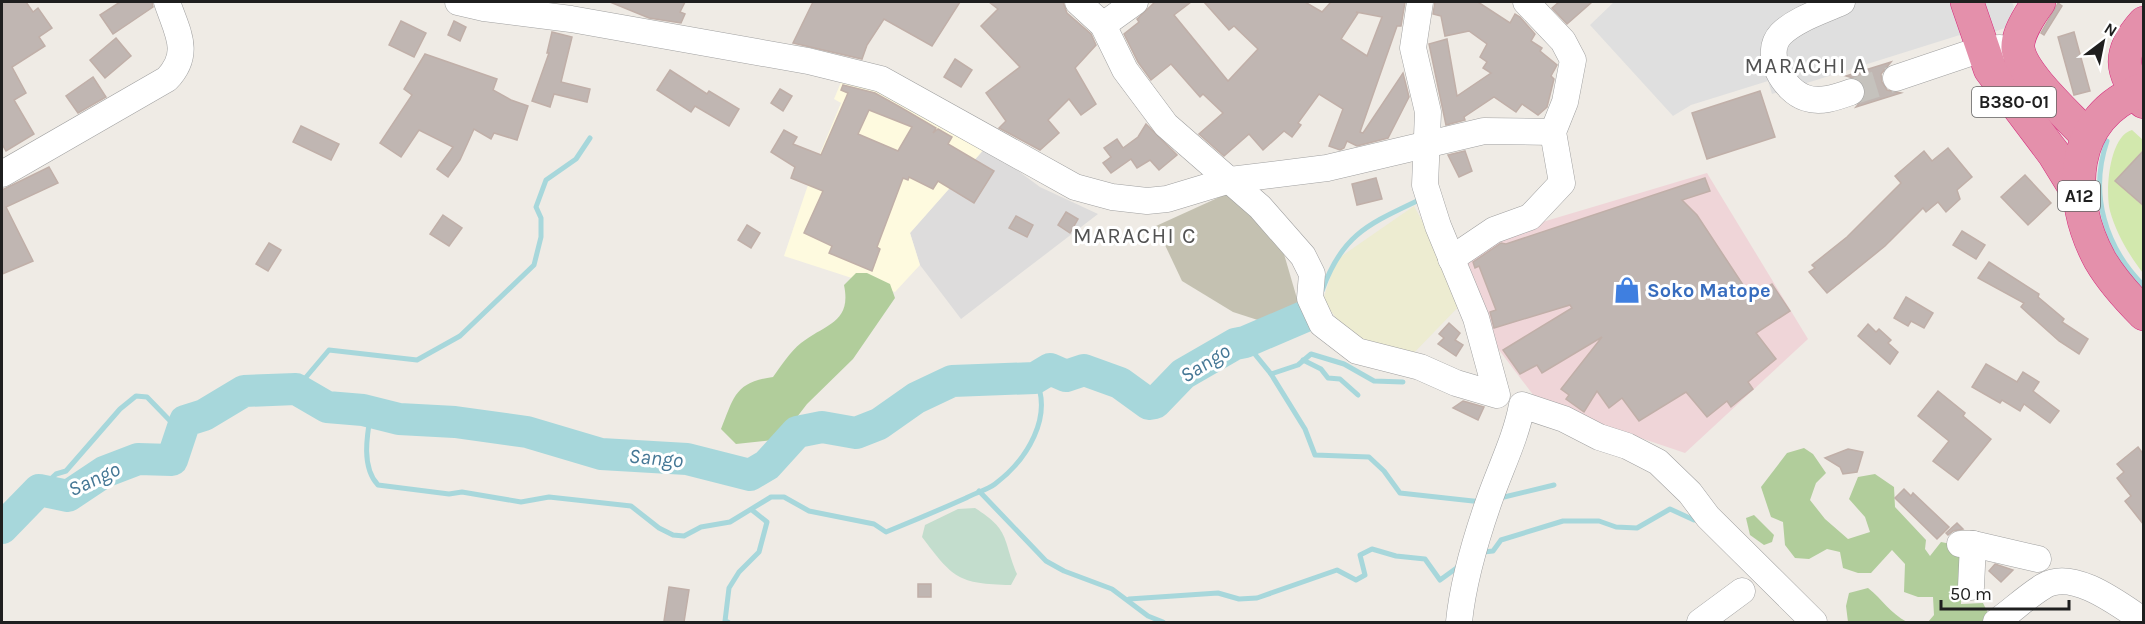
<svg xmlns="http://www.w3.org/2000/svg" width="2145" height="624" font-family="Karla,sans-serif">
  <rect width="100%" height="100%" fill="#efebe5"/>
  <path fill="#dddcdc" d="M986 147 1040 187 1098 214 961 319 920 265 910 233Z"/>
  <path fill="#efd5d8" d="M1707 173 1808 339 1685 453 1540 404 1487 334 1462 246Z"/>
  <path fill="#fefadf" d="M844 75 879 85 986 147 910 233 920 265 895 292 784 256 812 173 841 103 834 99Z"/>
  <path fill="#c4c1b1" d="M1235 190 1284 254 1298 302 1267 323 1233 312 1182 281 1156 226Z"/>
  <path fill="#edecd1" d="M1414 206 1465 300 1408 359 1347 333 1323 300 1336 260Z"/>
  <path fill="#d2e8ad" d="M2132 130 2143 140V150L2115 181 2143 206V273C2129 255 2116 233 2110 211 2105 192 2109 136 2132 130Z"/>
  <g fill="#b1cd9b">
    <path d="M856 273H867L890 284 895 298 853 359 807 404 787 430 773 440 736 444 721 429C734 397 735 382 773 377 781 366 790 352 801 343 825 324 852 323 844 285Z"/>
    <path d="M1804 448 1813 454 1826 473 1816 483 1810 500 1825 519 1848 539 1870 532 1865 517 1849 499 1858 477 1875 474 1894 487 1895 507 1926 540 1925 549 1930 556 1941 542 1956 545 1962 561 1961 604 1983 603 1990 617 1985 622H1928L1934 615 1933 597H1918L1904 592 1905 564 1892 550 1871 573H1858L1843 568 1840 552 1827 549 1809 559 1795 558 1785 545 1783 522 1771 517 1761 487 1787 453Z"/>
    <path d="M1754 515 1774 535 1772 542 1764 545 1750 535 1746 518Z"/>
    <path d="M1868 588C1883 600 1890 613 1907 622H1848L1846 606 1849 593Z"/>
  </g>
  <path fill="#c3ddcd" d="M975 508C1011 531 1002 538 1017 574L1011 585C958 584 953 578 922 537L925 525 958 509Z"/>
  <g fill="#dfdfdf">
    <path d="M1614 2H1955L1963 34 1772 94 1768 81 1691 105 1673 116 1590 25Z"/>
    <path d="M1983 2H2012L2014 7 2005 28 1991 33Z"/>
  </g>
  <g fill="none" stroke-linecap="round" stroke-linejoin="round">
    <g stroke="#a7d7db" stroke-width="5">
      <path d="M2107 141C2089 194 2105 247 2144 286"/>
      <path d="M1322 291C1342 234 1369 224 1419 200"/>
      <path d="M1245 342 1271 374 1298 365 1311 354 1344 364 1374 381 1403 382"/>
      <path d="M1303 360 1321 369 1328 378 1340 379 1358 395"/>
      <path d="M1271 374 1305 429 1315 455 1369 457 1384 471 1400 493 1482 502"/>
      <path d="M296 389 329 350 417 360 460 336 534 265 541 237V218L536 207 546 180 576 159 590 138"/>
      <path d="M371 412C367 435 361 467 378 485L449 494 462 492 521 502 549 497 631 506 659 528 673 535 684 536 701 527 730 522 771 497H784L809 511 874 524 886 532C913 521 939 510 966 498 975 493 987 490 995 484 1027 460 1054 416 1035 378"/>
      <path d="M39 490 56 474 66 471 120 409 136 396 147 397 180 431"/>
      <path d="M979 491 1046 561 1064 571 1112 589 1148 616 1163 622"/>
      <path d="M1500 498 1554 485"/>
      <path d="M1483 552 1493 551 1501 540 1563 521H1599L1616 527 1637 528 1670 509 1694 520"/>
      <path d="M1129 599 1218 593 1239 599 1257 598 1337 570 1356 580 1365 575 1360 555 1372 549 1396 556 1425 559 1440 580 1458 567"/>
      <path d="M728 622 725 621 729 588 739 572 759 552 767 522 752 510"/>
    </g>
    <path stroke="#a7d7db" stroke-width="32" d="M2 528 39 490 68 496 104 472 138 459 172 460 185 421 204 415 244 391 296 389 327 407 363 410 399 419 455 422 527 432 601 454 687 459 750 475 767 465 797 432 822 427 856 433 879 424 916 398 952 381 1035 378 1050 369 1066 376 1084 370 1120 383 1149 404 1155 403 1183 374 1235 344 1245 342 1308 315"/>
  </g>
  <g fill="#c0b6b2" stroke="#c0afa8" stroke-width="1.5" fill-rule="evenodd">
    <path d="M2 2H26L33 12 38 8 52 28 39 37 45 46 12 67 26 93 14 100 34 134 6 151 2 144Z"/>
    <path d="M120 2H152L153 7 113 34 100 15Z"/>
    <path d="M610 2H685L680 12 685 14 681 23 649 18Z"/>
    <path d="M813 2H960L932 46 884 19 867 45 862 59 793 43Z"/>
    <path d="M989 2H1063L1067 13 1091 34 1096 45 1075 68 1096 104 1081 115 1069 99 1048 120 1059 133 1040 150 999 128 1006 121 986 93 1020 67 981 26 998 9Z"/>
    <path d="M1155 2H1191L1174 15 1228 81 1258 49 1234 26 1229 30 1204 2H1305L1322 12 1331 2H1405L1401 26H1397L1360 132 1363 133 1403 73 1409 97 1388 138 1357 146 1347 141 1344 148 1340 150 1329 146 1343 109 1319 94 1298 123 1301 125 1292 137 1284 131 1263 150 1249 134 1224 156 1199 134 1223 113 1203 94 1200 97 1171 64 1151 80 1138 62 1124 34 1139 22 1137 19ZM1356 12 1382 17 1367 56 1341 39 1358 13Z"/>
    <path d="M1435 2H1478L1510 23 1515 14 1520 17 1535 34 1531 41 1542 48 1540 51 1557 65 1551 76 1554 79 1547 107 1538 115 1522 104 1516 112 1494 97 1464 117 1465 120 1446 125 1429 44 1447 39 1457 96 1491 73 1483 68 1487 62 1480 57 1487 44 1469 31 1445 36 1441 16 1433 14Z"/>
    <path d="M1559 2H1592L1567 24 1552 8Z"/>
    <path d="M2058 3 2062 6 2044 35 2041 33Z"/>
    <path d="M401 21 426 33 414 57 389 45Z"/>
    <path d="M454 21 466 27 460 41 448 35Z"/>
    <path d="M552 32 572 37 561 82 590 89 587 102 554 94 550 107 532 101 549 53H547Z"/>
    <path d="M2074 32 2090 91 2074 95 2058 37Z"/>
    <path d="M116 38 131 56 105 78 90 60Z"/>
    <path d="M425 54 497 79 493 90 511 100 528 106 517 140 494 133 491 139 474 129 460 160 448 177 437 169 453 147 419 130 401 157 380 143 412 95 404 89Z"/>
    <path d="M955 59 972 70 961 87 944 77Z"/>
    <path d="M1891 62 1881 74 1882 82 1887 90 1901 93 1856 107 1866 95 1865 88 1860 80 1846 76Z"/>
    <path d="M670 70 707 94 709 91 739 109 729 126 695 106 691 112 657 90Z"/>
    <path d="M93 77 106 97 78 113 66 96Z"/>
    <path d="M843 85 875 93 900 107 936 128 933 133 938 129 952 137 948 144 994 171 974 203 938 181 933 189 909 177 908 180 903 178 877 247 880 249 872 271 829 253 832 246 804 233 823 191 791 178 795 167 771 152 784 130 797 137 793 144 821 155 848 93 841 90ZM869 110 912 127 898 151 858 134Z"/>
    <path d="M780 89 792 96 783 111 771 103Z"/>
    <path d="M1760 91 1775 137 1707 159 1692 113Z"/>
    <path d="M1146 124 1177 155 1159 170 1150 160 1137 168 1131 159 1111 173 1103 163 1111 157 1104 148 1117 139 1123 148 1138 137Z"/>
    <path d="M301 126 339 144 331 160 293 142Z"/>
    <path d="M1948 148 1972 177 1957 190 1960 199 1946 212 1938 202 1926 212 1923 208 1885 246 1827 293 1809 272 1815 268 1812 265 1847 237 1901 183 1895 176 1924 151 1932 161Z"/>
    <path d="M2144 150V206L2115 181Z"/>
    <path d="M1465 151 1472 171 1459 177 1448 155Z"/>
    <path d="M49 167 58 183 6 207 33 261 2 274V190Z"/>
    <path d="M2025 175 2051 203 2028 225 2001 197Z"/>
    <path d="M1376 178 1382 199 1357 205 1352 184Z"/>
    <path d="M1705 178 1710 191 1682 200 1697 215 1751 297 1772 284 1790 311 1756 333 1776 359 1748 382 1753 389 1731 407 1727 401 1707 417 1686 392 1639 421 1622 398 1609 408 1597 391 1584 412 1566 399 1569 395 1561 389 1602 337 1542 373 1537 365 1520 374 1503 350 1572 308 1570 305 1494 328 1490 312 1496 310 1479 266 1475 268 1473 262 1501 243 1506 244Z"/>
    <path d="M1066 212 1078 219 1070 233 1058 225Z"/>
    <path d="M443 215 462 228 449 246 430 234Z"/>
    <path d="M1016 216 1033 225 1027 237 1009 228Z"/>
    <path d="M747 225 760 233 751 248 738 240Z"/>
    <path d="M1962 231 1985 245 1976 259 1953 245Z"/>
    <path d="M269 243 281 250 268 271 256 264Z"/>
    <path d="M1989 262 2039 294 2038 297 2064 319 2062 322 2088 339 2079 354 2059 341 2021 307 2024 303 1978 278Z"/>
    <path d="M1906 297 1933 313 1924 328 1911 321 1908 326 1894 318Z"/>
    <path d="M1449 323 1460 333 1455 340 1463 345 1456 356 1438 344 1444 338 1439 334Z"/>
    <path d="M1868 324 1876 332 1879 329 1891 340 1888 343 1898 352 1890 364 1858 336Z"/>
    <path d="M1986 364 2017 382 2023 372 2039 382 2033 391 2059 411 2050 423 2024 404 2020 411 2002 400 2000 403 1972 387Z"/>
    <path d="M1938 391 1965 413 1963 416 1991 439 1958 480 1933 461 1949 441 1918 416Z"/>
    <path d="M1463 401 1484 407 1478 420 1453 408Z"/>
    <path d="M2138 447 2144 455V525L2125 501 2131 496 2117 478 2124 472 2117 464Z"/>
    <path d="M1848 449 1863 452 1857 472 1843 474 1840 467 1825 458Z"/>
    <path d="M1904 489 1911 496 1913 493 1949 527 1937 539 1895 498Z"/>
    <path d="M1957 523 1963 529 1953 531 1948 535 1946 533Z"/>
    <path d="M1995 564 2013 570 2001 582 1989 571Z"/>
    <rect x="918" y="584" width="13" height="13"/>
    <path d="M669 587 689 590 684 622 664 621Z"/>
  </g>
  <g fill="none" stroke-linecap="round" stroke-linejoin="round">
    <path stroke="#c5c2bd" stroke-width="26" stroke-dasharray="26 13" stroke-linecap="butt" d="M1851 92 1896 78"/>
    <defs>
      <g id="minor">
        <path d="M458 2 484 8 571 19 808 61 881 79 1075 187 1112 197 1147 201 1167 199 1230 180 1327 168 1484 131 1553 132"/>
        <path d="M1078 2 1103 25 1125 70 1166 125 1260 207 1303 256 1312 274 1310 298 1322 324 1357 351 1420 367 1456 383 1497 395 1476 318 1438 226 1425 185 1428 112 1413 48 1420 2"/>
        <path d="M1842 2C1823 11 1796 19 1781 34 1762 54 1784 91 1806 98 1821 103 1837 97 1851 92"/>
        <path d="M1103 25 1135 2"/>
        <path d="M1896 78 1982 49 2000 48"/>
        <path d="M2 174 167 79C192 53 177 32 167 2"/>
        <path d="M1451 259 1494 230 1530 217 1562 183 1553 132 1565 102 1573 60 1563 41 1526 2"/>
        <path d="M1960 544H1973L2038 559"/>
        <path d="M1971 587 1973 544"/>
        <path d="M1459 622C1463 581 1475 541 1489 501 1500 469 1516 438 1522 405L1564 419 1599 437 1627 446 1658 462 1690 493 1708 517 1814 622"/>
        <path d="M1700 622 1742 591"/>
        <path d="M1996 622C2012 611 2027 596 2044 586 2073 568 2120 605 2144 621"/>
      </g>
      <g id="highway">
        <path d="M1967 2 1990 69 2054 154 2078 193"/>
        <path d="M2039 2C2031 13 2017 34 2018 48 2021 74 2069 116 2087 136"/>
        <path d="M2144 23C2117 53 2120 71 2144 102"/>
        <path d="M2144 89C2068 116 2066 198 2100 260 2111 279 2128 298 2144 314"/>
      </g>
    </defs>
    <use href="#minor" stroke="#a0a0a0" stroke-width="27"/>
    <use href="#highway" stroke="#d52a7c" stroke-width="34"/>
    <use href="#minor" stroke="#fff" stroke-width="26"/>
    <use href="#highway" stroke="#e490ab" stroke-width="33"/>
  </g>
  <defs>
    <symbol id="shop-bare" viewBox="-9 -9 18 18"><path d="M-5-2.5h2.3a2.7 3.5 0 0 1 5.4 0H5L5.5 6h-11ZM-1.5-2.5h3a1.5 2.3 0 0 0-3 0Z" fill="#3f7fe0" stroke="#fff" stroke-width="2.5" paint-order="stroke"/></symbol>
  </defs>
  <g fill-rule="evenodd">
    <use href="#shop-bare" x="1608" y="271" width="38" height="38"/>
  </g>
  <g text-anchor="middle" stroke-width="6" stroke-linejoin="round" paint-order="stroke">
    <g fill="#fff" stroke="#626262" stroke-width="1.5">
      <rect x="1972" y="87" width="84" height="30" rx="4.5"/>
      <rect x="2058" y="181" width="42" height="30" rx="4.5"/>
    </g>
    <g font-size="18" font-weight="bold" fill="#1f1f1f">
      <text x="2014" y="108">B380-01</text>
      <text x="2079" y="202">A12</text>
    </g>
    <g font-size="20" font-weight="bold" fill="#366cbe" stroke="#fff" text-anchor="start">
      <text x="1647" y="297">Soko Matope</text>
    </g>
    <g font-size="21" font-style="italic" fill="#457795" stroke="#fff">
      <text transform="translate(1205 363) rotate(-32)" y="7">Sango</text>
      <text transform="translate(656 458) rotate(5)" y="7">Sango</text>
      <text transform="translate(94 479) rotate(-25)" y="7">Sango</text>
    </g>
    <g font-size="22" letter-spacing="1.5" fill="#525252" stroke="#fff">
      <text x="1806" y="73">MARACHI A</text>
      <text x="1135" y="243">MARACHI C</text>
    </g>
  </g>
  <rect width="2145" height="624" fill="none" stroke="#1f1f1f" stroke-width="6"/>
  <g transform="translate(2103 42) rotate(32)" stroke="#ffffff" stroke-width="4.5" paint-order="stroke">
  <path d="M0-4.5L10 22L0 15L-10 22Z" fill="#1f1f1f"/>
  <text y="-9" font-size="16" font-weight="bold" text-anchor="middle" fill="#1f1f1f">N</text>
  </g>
  <path d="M1941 600v9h128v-9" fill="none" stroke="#1f1f1f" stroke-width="3"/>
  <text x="1950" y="600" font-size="18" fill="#1f1f1f" stroke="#ffffff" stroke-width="4.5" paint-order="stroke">50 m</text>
</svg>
